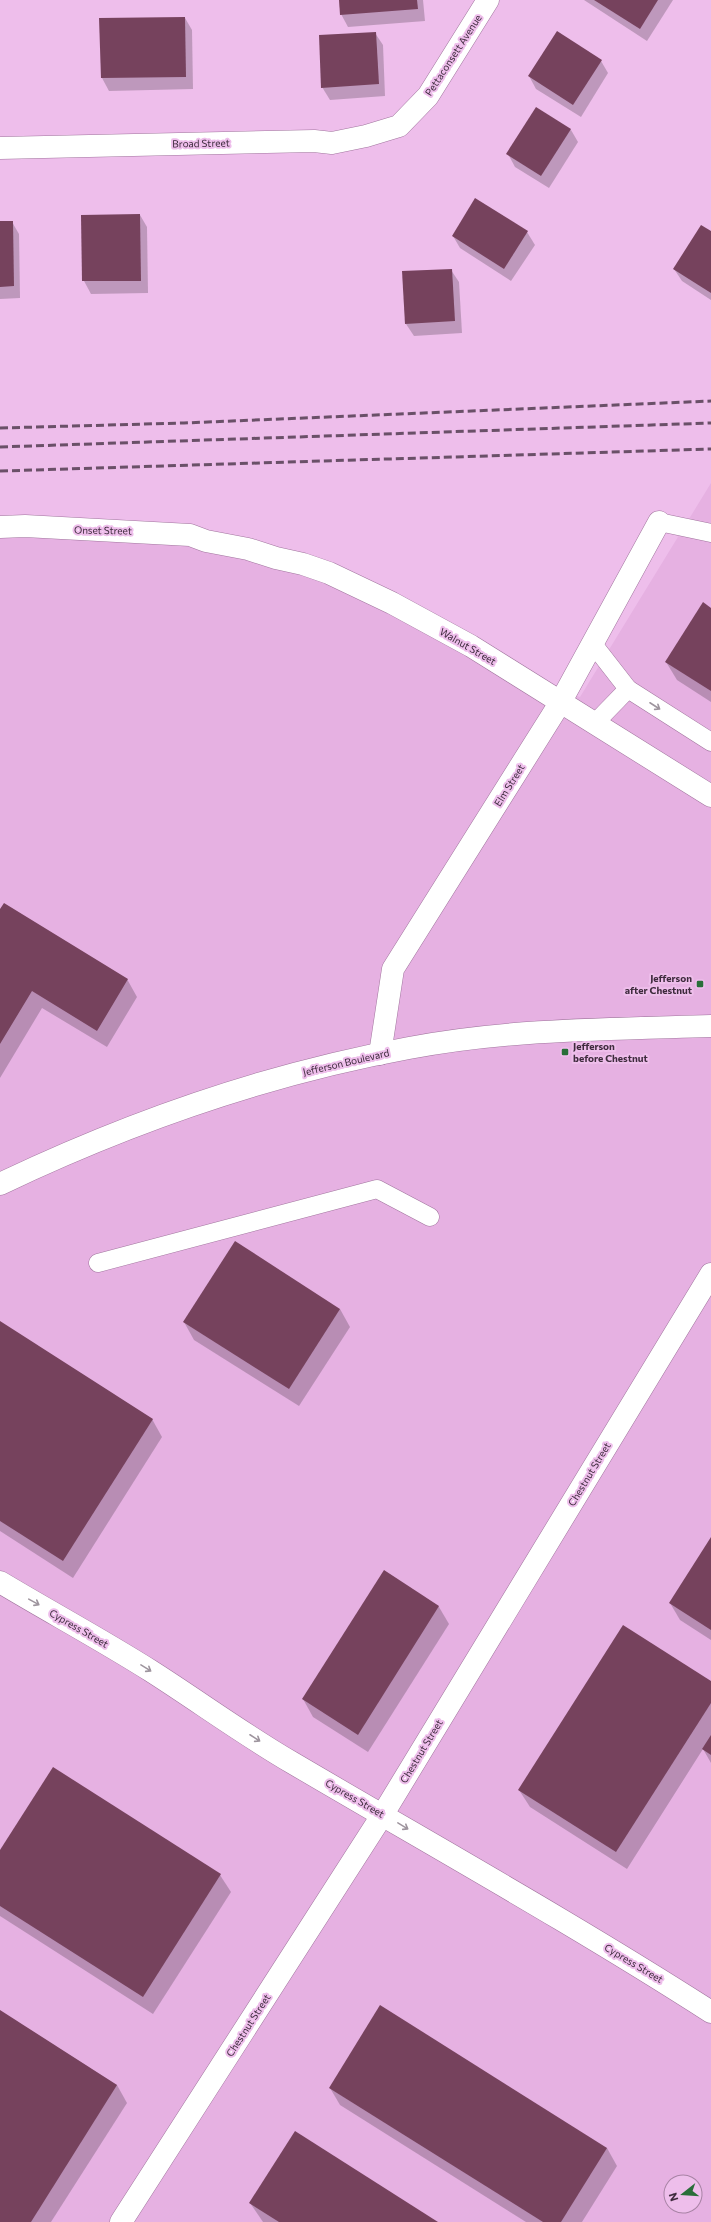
<svg xmlns="http://www.w3.org/2000/svg" width="711" height="2222" font-family="Commissioner,sans-serif">
  <rect width="100%" height="100%" fill="#eebeeb"/>
  <path fill="#e6b1e2" fill-rule="evenodd" d="M711 483V2222H0V527L141 532 310 567 520 680 580 697ZM671 2182H695V2206H671Z"/>
  <g fill="#0003">
    <path d="M340 0H423L425 21 348 27 341 14Z"/>
    <path d="M584 0H673L647 41Z"/>
    <path d="M185 18 192 30 193 89 109 91 102 78 100 19Z"/>
    <path d="M375 33 383 45 385 96 330 100 322 87Z"/>
    <path d="M601 61 608 73 581 117 536 89 529 76Z"/>
    <path d="M571 130 578 142 549 188 515 167 508 154Z"/>
    <path d="M476 200 527 232 535 245 511 281 460 248 453 236Z"/>
    <path d="M140 215 147 227 148 293 91 294 84 281 82 216Z"/>
    <path d="M0 222H12L19 234 20 298 0 299Z"/>
    <path d="M711 233V300L682 281 674 269Z"/>
    <path d="M451 270 459 282 462 333 414 336 406 324Z"/>
    <path d="M711 609V702L677 680 666 662Z"/>
    <path d="M0 911 127 979 137 997 107 1047 42 1008 0 1078Z"/>
    <path d="M340 1309 350 1327 299 1406 194 1340 184 1322Z"/>
    <path d="M0 1322 152 1419 162 1437 73 1578 0 1531Z"/>
    <path d="M711 1539V1640L680 1620 670 1603Z"/>
    <path d="M384 1572 439 1607 449 1624 368 1752 313 1717 303 1699Z"/>
    <path d="M711 1683V1763L703 1749 627 1869 530 1807 519 1790Z"/>
    <path d="M0 1852 220 1875 231 1892 153 2014 0 1916Z"/>
    <path d="M0 2011 117 2085 127 2103 51 2222H0Z"/>
    <path d="M330 2088 607 2148 617 2166 582 2222H526L340 2105Z"/>
    <path d="M250 2203 436 2222H263Z"/>
  </g>
  <g fill="#76425d">
    <path d="M339 0H417L418 9 340 15Z"/>
    <path d="M594 0H658L640 29Z"/>
    <path d="M185 17 186 77 101 78 99 18Z"/>
    <path d="M557 31 602 60 573 105 528 76Z"/>
    <path d="M376 32 379 84 321 88 319 35Z"/>
    <path d="M536 107 571 129 541 176 506 154Z"/>
    <path d="M475 198 528 231 504 269 452 236Z"/>
    <path d="M140 214 141 281H82L81 215Z"/>
    <path d="M0 221H13L14 286 0 287Z"/>
    <path d="M701 225 711 231V293L673 269Z"/>
    <path d="M452 269 455 321 405 324 402 271Z"/>
    <path d="M703 602 711 608V691L665 662Z"/>
    <path d="M4 903 128 979 97 1031 32 991 0 1044V909Z"/>
    <path d="M235 1241 340 1309 289 1389 183 1322Z"/>
    <path d="M0 1321 153 1419 63 1561 0 1521Z"/>
    <path d="M711 1537V1630L669 1603Z"/>
    <path d="M384 1570 439 1606 358 1735 302 1699Z"/>
    <path d="M623 1625 711 1681V1703L616 1852 518 1790Z"/>
    <path d="M711 1735V1755L702 1749Z"/>
    <path d="M53 1767 221 1874 143 1997 0 1906V1850Z"/>
    <path d="M380 2005 607 2148 561 2222H543L329 2088Z"/>
    <path d="M0 2010 117 2085 31 2222H0Z"/>
    <path d="M295 2131 438 2222H279L249 2203Z"/>
  </g>
  <g fill="none" stroke-linecap="round" stroke-linejoin="round">
    <defs>
      <g id="lane">
        <path d="M659 522 711 533"/>
        <path d="M593 644 628 689"/>
        <path d="M594 724 628 689 711 742"/>
        <path d="M98 1263 377 1189 430 1217"/>
      </g>
      <g id="street">
        <path d="M0 148 314 141 332 143 366 136 399 126 428 96 488 0"/>
        <path d="M0 527 25 526 190 535 206 541 248 549 276 558 303 564 329 573 392 603 471 646 711 796"/>
        <path d="M380 1054 393 969 560 703 659 522"/>
        <path d="M0 1582C50 1612 102 1640 151 1671 198 1701 243 1734 291 1762 432 1845 574 1924 711 2012"/>
        <path d="M121 2222 383 1814 711 1274"/>
      </g>
      <path id="secondary" d="M0 1184C130 1122 267 1074 409 1048 508 1029 611 1029 711 1026"/>
    </defs>
    <use href="#lane" stroke="#a1759e" stroke-width="19"/>
    <use href="#street" stroke="#a1759e" stroke-width="23"/>
    <use href="#secondary" stroke="#a1759e" stroke-width="23"/>
    <use href="#lane" stroke="#fff" stroke-width="18"/>
    <use href="#street" stroke="#fff" stroke-width="22"/>
    <use href="#secondary" stroke="#fff" stroke-width="22"/>
    <g stroke="#6a5068" stroke-width="3" stroke-dasharray="8 4" stroke-linecap="butt">
      <path d="M0 428 184 423 711 401"/>
      <path d="M0 447 711 423"/>
      <path d="M0 471 711 449"/>
    </g>
  </g>
  <defs><path id="oneway-shaft" d="M-6 0H5M1.5-3L5.5 0L1.5 3" fill="none" stroke-width="1.6" stroke-linecap="round" stroke-linejoin="round"/></defs>
  <g stroke="#9e959e">
    <use href="#oneway-shaft" transform="translate(655 706) rotate(33)"/>
    <use href="#oneway-shaft" transform="translate(34 1602) rotate(29)"/>
    <use href="#oneway-shaft" transform="translate(146 1668) rotate(32)"/>
    <use href="#oneway-shaft" transform="translate(255 1738) rotate(33)"/>
    <use href="#oneway-shaft" transform="translate(403 1826) rotate(31)"/>
  </g>
  <g fill="#296e39" stroke="#eebeeb" stroke-width="1.5">
    <rect x="696" y="980" width="8" height="8" rx="2"/>
    <rect x="561" y="1048" width="8" height="8" rx="2"/>
  </g>
  <g text-anchor="middle" stroke-width="4" stroke-linejoin="round" paint-order="stroke">
    <g font-size="10" fill="#3e2b3d" stroke="#eebeeb">
      <text transform="translate(453 55) rotate(-57)" y="4">Pettaconsett Avenue</text>
      <text transform="translate(201 143) rotate(-1)" y="4">Broad Street</text>
      <text transform="translate(103 530) rotate(1)" y="4">Onset Street</text>
      <text transform="translate(468 646) rotate(30)" y="4">Walnut Street</text>
      <text transform="translate(509 785) rotate(-58)" y="4">Elm Street</text>
      <text transform="translate(346 1062) rotate(-13)" y="4">Jefferson Boulevard</text>
      <text transform="translate(589 1474) rotate(-59)" y="4">Chestnut Street</text>
      <text transform="translate(79 1628) rotate(30)" y="4">Cypress Street</text>
      <text transform="translate(421 1751) rotate(-59)" y="4">Chestnut Street</text>
      <text transform="translate(355 1798) rotate(30)" y="4">Cypress Street</text>
      <text transform="translate(634 1963) rotate(31)" y="4">Cypress Street</text>
      <text transform="translate(248 2025) rotate(-57)" y="4">Chestnut Street</text>
    </g>
    <g font-size="10" font-weight="bold" fill="#3e2b3d" stroke="#eebeeb" text-anchor="end">
      <text x="692" y="982">Jefferson<tspan x="692" dy="12">after Chestnut</tspan></text>
      <text x="573" y="1050" text-anchor="start">Jefferson<tspan x="573" dy="12">before Chestnut</tspan></text>
    </g>
  </g>
  <g transform="translate(683 2194) rotate(253)"><circle r="19" fill="#eebeeb" stroke="#a883a5"/>
  <path d="M0-3L7 15L0 10L-7 15Z" fill="#296e39"/>
  <text y="-6" font-size="11" font-weight="bold" text-anchor="middle" fill="#3e2b3d">N</text>
  </g>
</svg>
